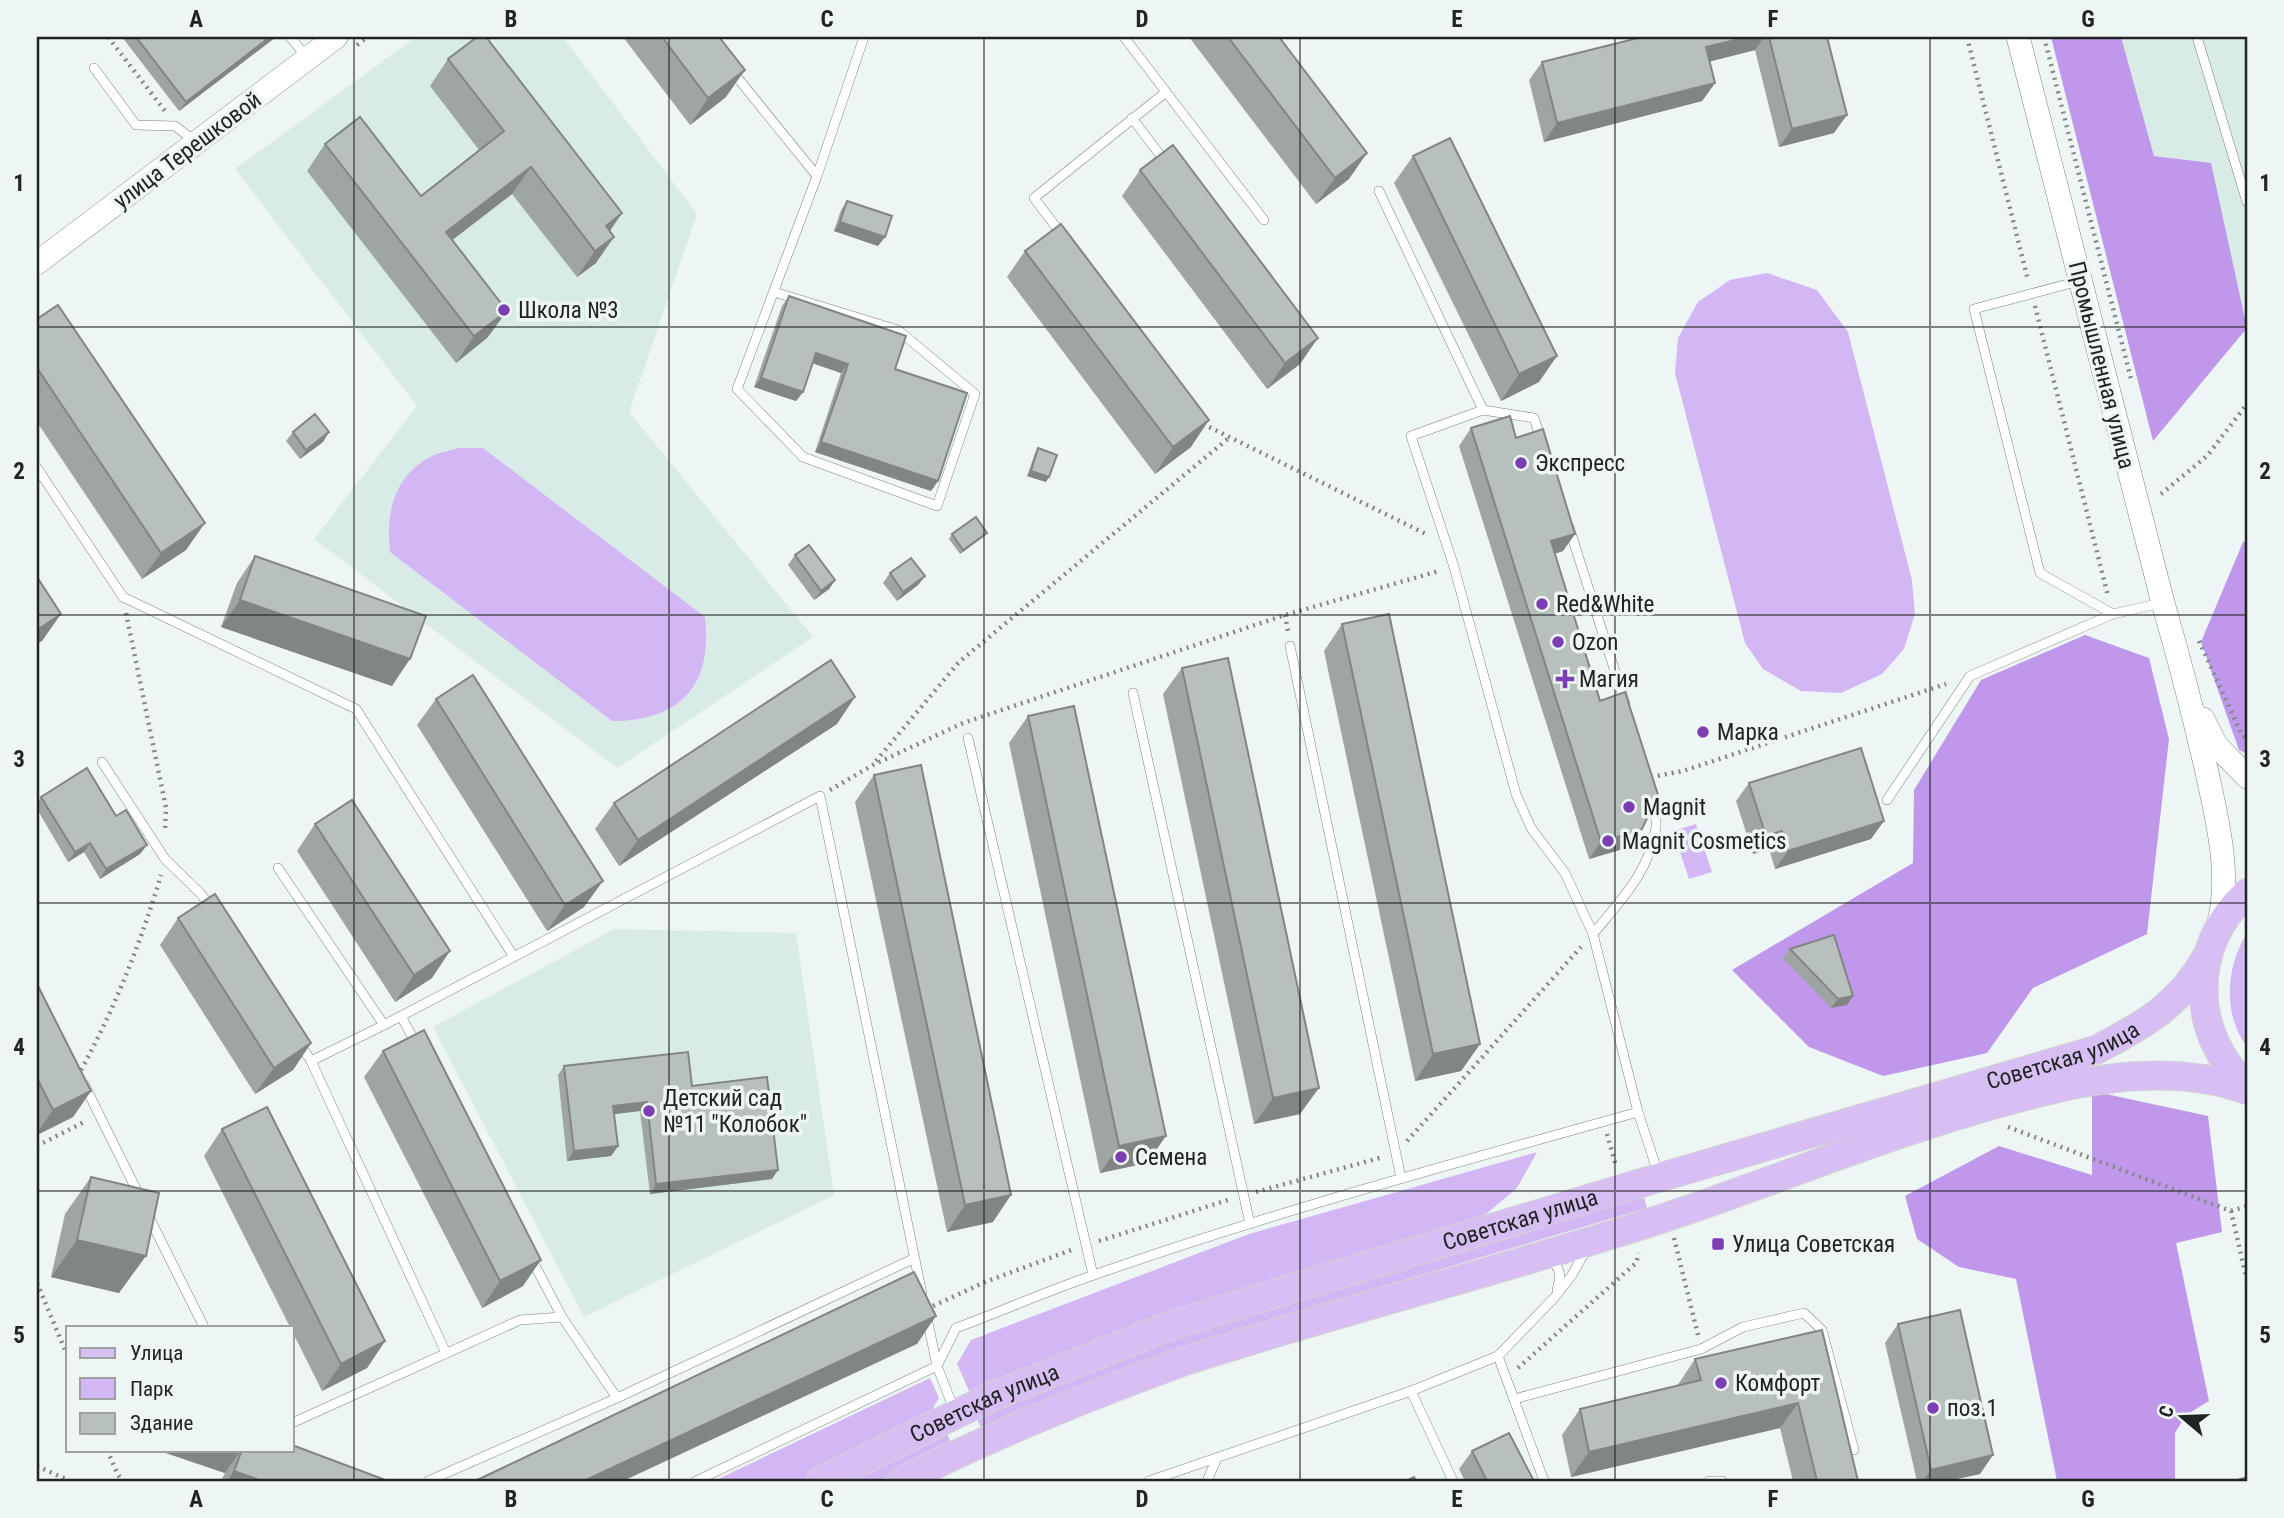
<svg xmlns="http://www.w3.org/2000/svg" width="2284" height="1518" font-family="'Roboto Condensed',sans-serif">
  <rect width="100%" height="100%" fill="#edf6f4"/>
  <g fill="#d9ebe7">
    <path d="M416 37H563L697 214 629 412 813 637 617 768 314 539 417 406 235 169Z"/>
    <path d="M2121 37H2247V328L2211 164 2154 156Z"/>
    <path d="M614 929 796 933 834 1195 584 1317 433 1027Z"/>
  </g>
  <g fill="#d3b7f5">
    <path d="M1767 273 1817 290 1848 332 1912 580 1915 614 1904 649 1882 674 1841 693 1801 691 1763 669 1745 643 1675 373 1678 338 1698 302 1730 280Z"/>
    <path d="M459 448H483L705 617C713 685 681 721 612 721L390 552C386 513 393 476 432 456 439 452 450 451 459 448Z"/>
    <path d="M1696 824 1712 872 1689 879 1673 831Z"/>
    <path d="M2247 933V1047C2222 1013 2226 967 2247 933Z"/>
    <path d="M1537 1152 1517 1188 1479 1220 971 1395 957 1364 971 1340 1249 1234Z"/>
    <path d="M1644 1197 1647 1208 1239 1329 982 1430 977 1419 1059 1382 1177 1337Z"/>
    <path d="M930 1378 939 1398 927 1418 801 1481H714Z"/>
    <path d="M946 1431 952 1446 880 1481H847Z"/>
  </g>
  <g fill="#bf98eb">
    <path d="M2051 37H2121L2154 156 2211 163 2247 328 2153 441Z"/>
    <path d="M2247 541V754L2239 750 2201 642 2243 542Z"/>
    <path d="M2085 635 2149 658 2169 739 2147 934 2033 988 1987 1053 1883 1076 1809 1047 1732 970 1913 863 1914 790 1981 680Z"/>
    <path d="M2092 1091 2208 1116 2222 1232 2176 1243 2209 1401 2186 1415 2175 1433V1481H2057L2016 1279 1959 1267 1917 1239 1905 1196 1999 1146 2092 1175Z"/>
  </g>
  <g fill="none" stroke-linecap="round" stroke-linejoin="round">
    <defs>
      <g id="service">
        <path d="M290 37 307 57"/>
        <path d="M1124 37 1264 220"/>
        <path d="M2197 37 2247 202"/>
        <path d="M94 68 136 125 175 126 196 142"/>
        <path d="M732 71 817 176"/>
        <path d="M1132 118 1166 163"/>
        <path d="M1379 191 1483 410 1411 436 1454 567 1516 794 1531 828 1565 873 1593 934 1638 1112 1659 1176"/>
        <path d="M1062 235 1034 198 1166 92"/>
        <path d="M2079 281 1974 309 2040 573 2113 614"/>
        <path d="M774 292 898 330 975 394 937 506 803 457 737 389 817 176 864 37"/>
        <path d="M1483 410 1534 418 1541 440"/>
        <path d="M37 468 123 597 356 709 514 957"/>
        <path d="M1569 527 1625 703"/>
        <path d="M1290 646 1401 1178"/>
        <path d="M1133 693 1250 1224"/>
        <path d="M968 738 1093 1275"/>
        <path d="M102 762 165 859 201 894 212 909"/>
        <path d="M1887 800 1970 676 2113 614 2161 603"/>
        <path d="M278 868 384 1025"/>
        <path d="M1593 934C1621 900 1650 871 1656 827 1657 816 1653 804 1652 794"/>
        <path d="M401 1016 417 1045"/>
        <path d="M300 1044 311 1061 384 1025 820 796 922 1294"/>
        <path d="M311 1061 446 1353"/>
        <path d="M84 1084 140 1197"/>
        <path d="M147 1213 204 1327"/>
        <path d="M531 1258 562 1317 617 1398"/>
        <path d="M1550 1260C1562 1269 1561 1277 1557 1290"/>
        <path d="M927 1318 937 1366 955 1412"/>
        <path d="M1498 1356 1544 1481"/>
        <path d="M1411 1391 1453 1481"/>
        <path d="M1514 1399 1701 1349 1743 1327 1804 1313 1822 1330 1854 1450"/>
        <path d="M292 1423 520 1320 562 1317"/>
        <path d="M428 1481 617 1398 915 1258"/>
        <path d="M696 1481 937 1366 956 1328C1002 1311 1047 1291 1094 1275 1273 1212 1456 1163 1638 1112"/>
        <path d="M1149 1481 1411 1391 1498 1356 1554 1298 1572 1275 1587 1248"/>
        <path d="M1207 1481 1217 1458"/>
        <path d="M1709 1481H1722"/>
      </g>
      <g id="tertiary">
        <path d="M2018 37 2163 603C2179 658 2193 712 2206 768 2217 819 2232 875 2218 926"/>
        <path d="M37 263 336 37"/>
        <path d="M2203 719 2216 745 2247 777"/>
      </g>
      <g id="primary">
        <path d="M2247 893C2188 945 2190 1035 2247 1086"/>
        <path id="s1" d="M820 1481 991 1397 1172 1325 1624 1188 2096 1050C2144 1025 2180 1005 2207 956"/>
        <path d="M902 1481C994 1434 1089 1396 1185 1361 1333 1313 1484 1275 1633 1228 1748 1192 1859 1144 1975 1110 2062 1085 2158 1058 2247 1090"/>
      </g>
    </defs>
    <use href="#service" stroke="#7b8381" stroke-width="10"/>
    <use href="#tertiary" stroke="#7b8381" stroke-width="24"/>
    <use href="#primary" stroke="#d3d3d3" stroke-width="30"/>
    <g stroke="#828887" stroke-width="4.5" stroke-dasharray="2 5" stroke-linecap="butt">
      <path d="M108 37 165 111"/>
      <path d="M1967 37 2028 280"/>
      <path d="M2044 37 2131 379"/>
      <path d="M357 45 367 37"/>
      <path d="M2035 306 2108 596"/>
      <path d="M1203 424 1428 535"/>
      <path d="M2161 494 2207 456 2247 404"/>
      <path d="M126 613 166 808 165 831"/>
      <path d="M1285 615 1288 631"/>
      <path d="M2199 641 2242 735 2247 739"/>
      <path d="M876 761 959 662 1230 437"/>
      <path d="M1651 777 1683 771 1946 684"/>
      <path d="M830 790 873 765 963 723 1285 615 1439 571"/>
      <path d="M81 1070C115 1008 141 942 161 875"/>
      <path d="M2008 1127 2231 1211 2247 1281"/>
      <path d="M1607 1134 1616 1166"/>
      <path d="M1407 1141 1581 947"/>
      <path d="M37 1146 86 1121"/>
      <path d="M1256 1192 1383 1157"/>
      <path d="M2231 1211 2247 1206"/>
      <path d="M1674 1238 1698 1335"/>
      <path d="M1099 1241 1231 1199"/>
      <path d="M37 1283 68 1357"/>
      <path d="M933 1306 985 1282 1074 1249"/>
      <path d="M1518 1368 1636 1263 1639 1253"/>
      <path d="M107 1450 118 1475 123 1481"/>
      <path d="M37 1466 70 1481"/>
    </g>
    <use href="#service" stroke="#fff" stroke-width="9"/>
    <use href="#tertiary" stroke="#fff" stroke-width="23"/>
    <use href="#primary" stroke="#d7bff3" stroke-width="28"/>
  </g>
  <g fill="#9ea5a3">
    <path d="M122 37H276L179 111Z"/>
    <path d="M623 37H719L726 97 690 125Z"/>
    <path d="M1189 37H1279L1349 179 1316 204Z"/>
    <path d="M1642 37H1827L1834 133 1779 147 1755 50 1709 61 1715 83 1702 101 1544 142 1529 80 1542 62Z"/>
    <path d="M448 59 622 213 610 231 596 263 577 277 512 194 452 240 488 337 456 363 307 171 325 144 421 196 479 150 430 86Z"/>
    <path d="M1413 156 1539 382 1501 401 1394 183Z"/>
    <path d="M1140 170 1300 364 1267 389 1122 196Z"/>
    <path d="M847 201 878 246 834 231 841 210Z"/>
    <path d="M1025 251 1191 447 1155 474 1007 277Z"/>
    <path d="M789 296 895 369 938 481 931 491 815 452 841 373 812 363 803 392 796 401 754 387 782 306Z"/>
    <path d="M37 319 186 550 142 579 37 422Z"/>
    <path d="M1471 428 1516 438 1575 534 1563 551 1554 554 1642 829 1630 847 1589 859 1459 446Z"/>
    <path d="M293 432 323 442 300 459 286 441Z"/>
    <path d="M1038 448 1046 482 1027 476 1035 453Z"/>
    <path d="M952 534 983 537 960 554 949 539Z"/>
    <path d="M795 555 835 580 829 589 814 600 788 565Z"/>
    <path d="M255 556 392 686 221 627 237 583Z"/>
    <path d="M890 573 925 576 918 585 897 601 883 583Z"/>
    <path d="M1342 624 1480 1044 1461 1071 1415 1081 1324 651Z"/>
    <path d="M1182 668 1300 1114 1254 1124 1163 694Z"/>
    <path d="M436 699 584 907 547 931 417 725Z"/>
    <path d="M1028 716 1147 1163 1100 1173 1009 743Z"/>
    <path d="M837 724 619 866 595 829 614 803Z"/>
    <path d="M874 775 993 1222 947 1232 855 802Z"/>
    <path d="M1749 783 1871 839 1775 869 1769 849 1753 854 1736 801Z"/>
    <path d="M41 797 116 816 147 845 140 854 100 879 84 852 68 862 37 809V803Z"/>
    <path d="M315 824 432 978 395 1002 297 851Z"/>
    <path d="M178 918 311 1043 293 1070 255 1094 160 945Z"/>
    <path d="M1790 949 1847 1005 1831 1008 1783 958Z"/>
    <path d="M37 984 91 1091 73 1117 37 1135Z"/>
    <path d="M383 1051 523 1286 482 1308 364 1077Z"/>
    <path d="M564 1066 692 1086 772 1179 650 1194 640 1111 614 1114 618 1146 611 1156 567 1161 558 1075Z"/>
    <path d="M222 1129 385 1341 367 1368 322 1391 292 1331V1327H290L204 1156Z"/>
    <path d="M91 1177 119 1293 51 1277 65 1214Z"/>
    <path d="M1898 1324 1980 1474 1947 1481H1917L1885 1343Z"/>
    <path d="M1822 1330 1858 1481H1793L1780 1428 1571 1477 1562 1435 1580 1409 1677 1386 1695 1359Z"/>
    <path d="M157 1450H292L388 1481H221L225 1473Z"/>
    <path d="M1472 1451 1534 1481H1465L1459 1469Z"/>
  </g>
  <g fill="#818685">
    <path d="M270 37H276L179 111 186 102Z"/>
    <path d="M1748 37H1764L1755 50 1693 66 1706 47Z"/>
    <path d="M745 70 726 97 690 125 708 98Z"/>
    <path d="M1715 83 1702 101 1544 142 1557 123Z"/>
    <path d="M1847 115 1834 133 1779 147 1792 129Z"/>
    <path d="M1367 153 1349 179 1316 204 1335 178Z"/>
    <path d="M531 167 512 194 428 259 446 232Z"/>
    <path d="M622 213 604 239 606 226Z"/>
    <path d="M840 222 885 237 878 246 834 231Z"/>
    <path d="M614 237 596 263 577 277 595 251Z"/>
    <path d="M507 311 488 337 456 363 474 336Z"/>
    <path d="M1318 338 1300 364 1267 389 1285 363Z"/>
    <path d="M816 353 848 364 841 373 809 362Z"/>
    <path d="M1557 356 1539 382 1501 401 1519 374Z"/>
    <path d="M761 378 803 392 796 401 754 387Z"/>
    <path d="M1209 420 1191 447 1155 474 1173 447Z"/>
    <path d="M329 432 323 442 300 459 306 450Z"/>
    <path d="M821 442 938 481 931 491 815 452Z"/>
    <path d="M1031 471 1049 477 1046 482 1027 476Z"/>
    <path d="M205 523 186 550 142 579 161 553Z"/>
    <path d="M987 533 983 537 960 554 963 550Z"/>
    <path d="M1575 534 1563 551 1538 559 1551 541Z"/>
    <path d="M925 576 918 585 897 601 903 592Z"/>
    <path d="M835 580 829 589 814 600 821 591Z"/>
    <path d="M240 600 410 659 392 686 221 627Z"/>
    <path d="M61 614 42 641 37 644V630Z"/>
    <path d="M855 697 837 724 619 866 638 840Z"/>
    <path d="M1884 821 1871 839 1775 869 1788 851Z"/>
    <path d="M1642 829 1630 847 1589 859 1601 842Z"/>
    <path d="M1782 831 1769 849 1753 854 1766 836Z"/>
    <path d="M90 843 84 852 68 862 75 852Z"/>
    <path d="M147 845 140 854 100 879 106 869Z"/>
    <path d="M603 881 584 907 547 931 565 905Z"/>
    <path d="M450 951 432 978 395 1002 414 975Z"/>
    <path d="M1853 996 1847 1005 1831 1008 1838 999Z"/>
    <path d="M311 1043 293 1070 255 1094 274 1068Z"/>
    <path d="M1480 1044 1461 1071 1415 1081 1433 1054Z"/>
    <path d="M1319 1088 1300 1114 1254 1124 1273 1098Z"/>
    <path d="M91 1091 73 1117 37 1135V1133L53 1110Z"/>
    <path d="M647 1102 640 1111 607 1115 613 1106Z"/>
    <path d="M1166 1136 1147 1163 1100 1173 1119 1146Z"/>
    <path d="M618 1146 611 1156 567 1161 574 1151Z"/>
    <path d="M778 1170 772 1179 650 1194 656 1184Z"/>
    <path d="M1011 1195 993 1222 947 1232 965 1205Z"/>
    <path d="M77 1240 146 1256 119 1293 51 1277Z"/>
    <path d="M541 1260 523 1286 482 1308 500 1281Z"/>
    <path d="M936 1316 917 1344 623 1481H584Z"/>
    <path d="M385 1341 367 1368 322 1391 341 1364Z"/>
    <path d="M1798 1403 1780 1428 1571 1477 1589 1452Z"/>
    <path d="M157 1450H241L225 1473Z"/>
    <path d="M1993 1455 1980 1474 1947 1481H1923L1931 1470Z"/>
    <path d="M234 1471 262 1481H227Z"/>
  </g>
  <g fill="#b8c0be" stroke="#818685" stroke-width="2">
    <path d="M136 37H270L186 102Z"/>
    <path d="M477 37H486L622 213 606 226 614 237 595 251 531 167 446 232 507 311 474 336 325 144 360 117 421 196 504 131 448 59Z"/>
    <path d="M662 37H719L745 70 708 98Z"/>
    <path d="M1228 37H1279L1367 153 1335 178Z"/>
    <path d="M1642 37H1748L1706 47 1715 83 1557 123 1542 62Z"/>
    <path d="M1769 37H1827L1847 115 1792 129Z"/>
    <path d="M1450 138 1557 356 1519 374 1413 156Z"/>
    <path d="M1173 145 1318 338 1285 363 1140 170Z"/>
    <path d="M847 201 892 216 885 237 840 222Z"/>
    <path d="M1061 224 1209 420 1173 447 1025 251Z"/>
    <path d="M789 296 906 336 895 369 967 393 938 481 821 442 848 364 816 353 803 392 761 378Z"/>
    <path d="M58 305 205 523 161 553 37 368V319Z"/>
    <path d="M315 414 329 432 306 450 293 432Z"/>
    <path d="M1510 416 1516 438 1543 429 1575 534 1551 541 1600 701 1625 692 1658 795 1642 829 1601 842 1471 428Z"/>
    <path d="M1038 448 1057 455 1049 477 1031 471Z"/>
    <path d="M976 517 987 533 963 550 952 534Z"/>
    <path d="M809 545 835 580 821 591 795 555Z"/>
    <path d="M255 556 426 616 410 659 240 600Z"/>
    <path d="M911 558 925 576 903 592 890 573Z"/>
    <path d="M37 577 61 614 37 630Z"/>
    <path d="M1389 614 1480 1044 1433 1054 1342 624Z"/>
    <path d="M1228 658 1319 1088 1273 1098 1182 668Z"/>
    <path d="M831 660 855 697 638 840 614 803Z"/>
    <path d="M473 675 603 881 565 905 436 699Z"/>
    <path d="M1074 706 1166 1136 1119 1146 1028 716Z"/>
    <path d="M1861 748 1884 821 1788 851 1782 831 1766 836 1749 783Z"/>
    <path d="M921 765 1011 1195 965 1205 874 775Z"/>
    <path d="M87 768 116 816 126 810 147 845 106 869 90 843 75 852 41 797Z"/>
    <path d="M352 800 450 951 414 975 315 824Z"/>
    <path d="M215 894 311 1043 274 1068 178 918Z"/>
    <path d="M1834 935 1853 996 1838 999 1790 949Z"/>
    <path d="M37 984 91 1091 53 1110 37 1078Z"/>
    <path d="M424 1030 541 1260 500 1281 383 1051Z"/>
    <path d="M688 1052 692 1086 767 1077 778 1170 656 1184 647 1102 613 1106 618 1146 574 1151 564 1066Z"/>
    <path d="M267 1107 385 1341 341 1364 222 1129Z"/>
    <path d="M91 1177 159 1193 146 1256 77 1240Z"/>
    <path d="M914 1272 936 1316 584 1481H475Z"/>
    <path d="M1960 1310 1993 1455 1931 1470 1898 1324Z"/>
    <path d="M1822 1330 1858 1481H1817L1798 1403 1589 1452 1580 1409 1701 1380 1695 1359Z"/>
    <path d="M1509 1433 1534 1481H1487L1472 1451Z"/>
    <path d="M292 1445 388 1481H262L234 1471 242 1450H292Z"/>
    <path d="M1414 1477 1416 1481H1406Z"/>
    <path d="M2247 1477V1481H2234Z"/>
  </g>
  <path fill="none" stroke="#212423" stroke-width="2" stroke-opacity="0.55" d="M354 37V1481M669 37V1481M984 37V1481M1300 37V1481M1615 37V1481M1930 37V1481M37 327H2247M37 615H2247M37 903H2247M37 1191H2247"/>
  <g fill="#7c3eb3" stroke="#edf6f4" stroke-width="2.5">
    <circle cx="504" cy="310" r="7"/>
    <circle cx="1521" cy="463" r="7"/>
    <circle cx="1542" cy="604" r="7"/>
    <circle cx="1558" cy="642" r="7"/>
    <path d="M1561.5 668.5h7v7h7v7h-7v7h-7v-7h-7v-7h7z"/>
    <circle cx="1703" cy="732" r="7"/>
    <circle cx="1629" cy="807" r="7"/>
    <circle cx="1608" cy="841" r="7"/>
    <circle cx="649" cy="1111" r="7"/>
    <circle cx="1121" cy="1157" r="7"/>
    <rect x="1711" y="1237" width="14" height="14" rx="3.5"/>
    <circle cx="1721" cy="1383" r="7"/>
    <circle cx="1933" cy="1408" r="7"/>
  </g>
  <g text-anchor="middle" stroke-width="7" stroke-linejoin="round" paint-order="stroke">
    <g font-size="23" fill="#212423" stroke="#edf6f4">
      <text transform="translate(187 150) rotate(-37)" y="8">улица Терешковой</text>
      <text transform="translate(2102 365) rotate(76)" y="8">Промышленная улица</text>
      <text dy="8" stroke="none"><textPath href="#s1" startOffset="1316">Советская улица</textPath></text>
      <text dy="8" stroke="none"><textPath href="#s1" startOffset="749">Советская улица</textPath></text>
      <text dy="8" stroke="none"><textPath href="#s1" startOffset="182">Советская улица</textPath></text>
    </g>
    <g font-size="23" fill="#212423" stroke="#edf6f4" text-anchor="start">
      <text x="518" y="318">Школа №3</text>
      <text x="1535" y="471">Экспресс</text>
      <text x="1556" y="612">Red&amp;White</text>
      <text x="1572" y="650">Ozon</text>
      <text x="1579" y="687">Магия</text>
      <text x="1717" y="740">Марка</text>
      <text x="1643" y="815">Magnit</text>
      <text x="1622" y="849">Magnit Cosmetics</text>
      <text x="663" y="1106">Детский сад<tspan x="663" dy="26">№11 "Колобок"</tspan></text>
      <text x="1135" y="1165">Семена</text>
      <text x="1732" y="1252">Улица Советская</text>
      <text x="1735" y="1391">Комфорт</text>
      <text x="1947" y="1416">поз.1</text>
    </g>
  </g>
  <rect width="2284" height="1518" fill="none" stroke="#edf6f4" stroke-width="77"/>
  <rect x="66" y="1326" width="228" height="126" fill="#edf6f4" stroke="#9ba2a0" stroke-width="2"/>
  <rect x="80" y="1348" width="35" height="10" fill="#d7bff3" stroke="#9ba2a0" stroke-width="2"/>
  <text x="130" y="1360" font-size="21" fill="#212423">Улица</text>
  <rect x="80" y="1378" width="35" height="21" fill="#d3b7f5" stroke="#9ba2a0" stroke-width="2"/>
  <text x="130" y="1396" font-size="21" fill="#212423">Парк</text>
  <rect x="80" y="1413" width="35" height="21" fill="#b8c0be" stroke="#9ba2a0" stroke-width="2"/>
  <text x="130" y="1430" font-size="21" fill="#212423">Здание</text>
  <g transform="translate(2182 1417) rotate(289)" stroke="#edf6f4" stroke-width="5" paint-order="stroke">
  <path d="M0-5L12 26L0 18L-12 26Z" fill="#212423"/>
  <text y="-10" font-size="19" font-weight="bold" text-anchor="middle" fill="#212423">С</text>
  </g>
  <rect x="38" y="38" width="2208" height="1442" fill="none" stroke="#212423" stroke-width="2.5"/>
  <g font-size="23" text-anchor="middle" font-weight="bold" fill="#212423">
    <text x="196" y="27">A</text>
    <text x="511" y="27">B</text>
    <text x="827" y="27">C</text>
    <text x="1142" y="27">D</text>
    <text x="1457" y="27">E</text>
    <text x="1773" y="27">F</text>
    <text x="2088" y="27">G</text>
    <text x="19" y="191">1</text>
    <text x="2265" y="191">1</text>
    <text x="19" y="479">2</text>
    <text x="2265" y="479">2</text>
    <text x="19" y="767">3</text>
    <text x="2265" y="767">3</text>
    <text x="19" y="1055">4</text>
    <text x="2265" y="1055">4</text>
    <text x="19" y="1343">5</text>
    <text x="2265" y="1343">5</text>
    <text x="196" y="1507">A</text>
    <text x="511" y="1507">B</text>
    <text x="827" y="1507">C</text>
    <text x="1142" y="1507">D</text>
    <text x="1457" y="1507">E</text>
    <text x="1773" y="1507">F</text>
    <text x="2088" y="1507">G</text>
  </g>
</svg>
